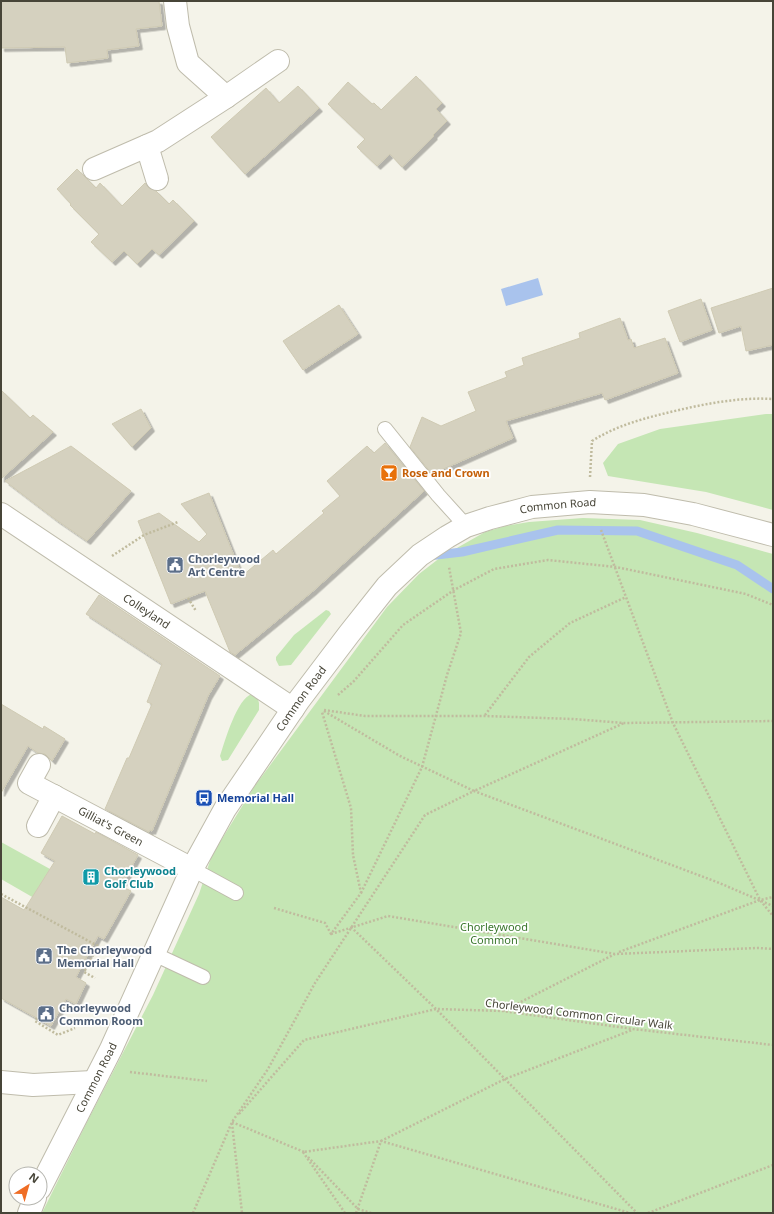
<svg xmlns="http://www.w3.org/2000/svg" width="774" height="1214" font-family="'Noto Sans',sans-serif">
  <defs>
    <filter id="shadow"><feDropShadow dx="3.5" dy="3.5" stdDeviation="0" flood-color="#0004"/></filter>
  </defs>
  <rect width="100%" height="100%" fill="#f4f3e9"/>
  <g fill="#c5e6b4">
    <path d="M766 414H773V510L706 492 608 476 603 463 618 444 660 429Z"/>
    <path d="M583 518 640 520 697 533 773 554V1213H42L88 1120 153 995 199 894 212 855 254 787 387 607 419 574 441 557 485 532 505 526 529 522Z"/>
    <path d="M326 610 329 611 331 614 291 665 279 666 276 660V657L294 635Z"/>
    <path d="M252 694 257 696 259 703V710L228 760 222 761 220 756C225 741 237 698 252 694Z"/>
    <path d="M1 842 50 869 34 898 1 879Z"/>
  </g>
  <path fill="#a9c3ed" d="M538 278 543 295 506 306 501 289Z"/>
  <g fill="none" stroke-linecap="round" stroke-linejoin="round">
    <path stroke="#a9c3ed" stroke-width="9" d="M428 556 462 552 558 530 637 531 737 565 773 589"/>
  </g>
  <g fill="#d5d1bf" stroke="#cfcab3" filter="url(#shadow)">
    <path d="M1 1H159L162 26 136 29 139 46 107 50 108 58 67 63 65 47 1 48Z"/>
    <path d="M416 76 442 103 436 109 447 121 433 135 434 136 402 167 390 154 377 166 357 147 365 139 328 104 348 82 372 104 374 103 381 110Z"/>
    <path d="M298 86 319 108 245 174 211 137 266 88 279 103Z"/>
    <path d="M77 169 96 188 100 183 122 206 145 183 149 188 156 191 169 204 173 200 194 221 159 255 152 249 137 264 124 251 112 262 91 242 99 234 70 205 71 204 57 189Z"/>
    <path d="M773 288V345L746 351 741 326 719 333 711 308Z"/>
    <path d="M701 299 712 330 680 342 668 311Z"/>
    <path d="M339 305 358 334 303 370 283 341Z"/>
    <path d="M620 318 628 340 631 339 634 348 665 338 678 373 605 400 602 393 506 421 513 438 432 474 410 447 422 417 441 426 476 411 468 392 507 377 505 372 524 365 522 358 580 338 579 333Z"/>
    <path d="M1 390 30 418 33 415 53 432 1 479Z"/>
    <path d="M141 409 151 428 132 447 112 424Z"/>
    <path d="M385 443 424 491 313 591 235 655 230 652 205 591 171 604 138 521 159 513 199 542 207 534 181 504 209 493 242 576 273 550 276 554 324 513 322 511 340 496 327 481 367 446 374 453Z"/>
    <path d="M71 446 131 491 87 541 55 519 5 481Z"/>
    <path d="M99 595 220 676 208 696 152 831 150 830 149 832 105 809 127 758H129L152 704 147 702 162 664 86 614Z"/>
    <path d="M1 704 43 729 44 726 65 739 52 761 45 754 38 753 28 746 1 793Z"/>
    <path d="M62 816 95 834 96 832 138 855 121 886 131 891 104 939 98 936 76 977 86 983 76 1004 66 999 51 1026 1 998V897L24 910 55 861 41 853Z"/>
  </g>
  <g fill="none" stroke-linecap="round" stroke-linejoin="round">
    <defs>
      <g id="lane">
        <path d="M385 429 438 495 466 526"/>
        <path d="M192 869 236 893"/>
        <path d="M154 954 203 977"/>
      </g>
      <g id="street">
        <path d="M175 1 178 26 188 63 226 97"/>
        <path d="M147 146 157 179"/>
        <path d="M94 169 158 141 226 97 278 61"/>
        <path id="s1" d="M1 514 293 709"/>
        <path id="s2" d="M39 765 29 783 192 869"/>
        <path d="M38 826 54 796"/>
        <path d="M1 1082 33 1085 93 1082"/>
        <path id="s3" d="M40 1188 111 1049 192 869 225 809 299 700 349 634 387 586 420 555 447 537 466 526 490 518 532 507 590 502 644 505 693 514 773 535"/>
        <path d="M29 1213 35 1198"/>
      </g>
    </defs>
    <use href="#lane" stroke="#bfbcac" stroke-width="16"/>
    <use href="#street" stroke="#bfbcac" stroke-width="24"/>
    <g stroke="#c0bb9e" stroke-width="2.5" stroke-dasharray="2 2" stroke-linecap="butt">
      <path d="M590 477 592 441C619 424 649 417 679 410 709 403 742 397 773 399"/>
      <path d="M601 530 673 723 760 900 773 916"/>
      <path d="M112 556 144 535 178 522"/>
      <path d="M188 598 196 611"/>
      <path d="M338 695 354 681 403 625 454 590 494 569 548 560 616 567 746 594 773 605"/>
      <path d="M324 710 365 716H485L573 719 624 723 773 721"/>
      <path d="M324 711 400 756 474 791 624 723"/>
      <path d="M485 715 529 657 570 623 626 597"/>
      <path d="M361 893 422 767 447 675 461 633 449 567"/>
      <path d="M1 894 98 946 84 972 95 978"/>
      <path d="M274 908 325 923 331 934 361 893 353 855 351 808 322 712"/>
      <path d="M351 927 436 1009 637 1213"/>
      <path d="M331 934 388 916 615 954 757 948 773 949"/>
      <path d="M619 952 760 900 773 897"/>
      <path d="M503 1011 615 954"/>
      <path d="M37 1018 35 1021 58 1035 75 1028"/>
      <path d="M130 1072 207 1081"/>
      <path d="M239 1114 304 1040 436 1009 503 1011 633 1029 773 1045"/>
      <path d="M232 1122 304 1152"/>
      <path d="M232 1123 242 1213"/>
      <path d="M308 1157 358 1209 371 1213"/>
      <path d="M193 1213 232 1122 268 1069 315 983 425 815 474 791 717 882 773 906"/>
      <path d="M345 1213 303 1152 381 1141 630 1213"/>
      <path d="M356 1213 381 1141 505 1079 632 1030"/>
      <path d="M648 1213 773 1165"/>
    </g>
    <use href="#lane" stroke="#fff" stroke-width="14"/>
    <use href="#street" stroke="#fff" stroke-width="22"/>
  </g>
  <defs>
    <symbol id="bar-square" viewBox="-11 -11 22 22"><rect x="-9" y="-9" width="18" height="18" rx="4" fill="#e8710a" stroke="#fff"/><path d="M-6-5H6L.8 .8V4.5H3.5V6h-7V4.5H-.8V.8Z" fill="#fff"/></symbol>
    <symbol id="civic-square" viewBox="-11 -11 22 22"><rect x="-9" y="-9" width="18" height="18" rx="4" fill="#5c6f8a" stroke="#fff"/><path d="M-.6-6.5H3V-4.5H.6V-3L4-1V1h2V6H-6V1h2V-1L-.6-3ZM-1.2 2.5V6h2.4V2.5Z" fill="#fff"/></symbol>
    <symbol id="bus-square" viewBox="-11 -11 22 22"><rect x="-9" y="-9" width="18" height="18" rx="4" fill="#1a4fb4" stroke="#fff"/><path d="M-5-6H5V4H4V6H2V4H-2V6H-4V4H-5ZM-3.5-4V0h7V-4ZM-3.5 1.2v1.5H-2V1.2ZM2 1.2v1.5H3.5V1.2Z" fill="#fff"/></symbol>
    <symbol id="building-square" viewBox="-11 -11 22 22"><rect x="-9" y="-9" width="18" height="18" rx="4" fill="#0f9aa8" stroke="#fff"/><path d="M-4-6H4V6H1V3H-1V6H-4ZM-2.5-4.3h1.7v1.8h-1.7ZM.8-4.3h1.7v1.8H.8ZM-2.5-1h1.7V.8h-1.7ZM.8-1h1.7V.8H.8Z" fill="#fff"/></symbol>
  </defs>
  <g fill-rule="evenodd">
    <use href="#bar-square" x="379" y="463" width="20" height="20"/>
    <use href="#civic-square" x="165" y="555" width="20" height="20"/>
    <use href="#bus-square" x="194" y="788" width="20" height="20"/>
    <use href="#building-square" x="81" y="867" width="20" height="20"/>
    <use href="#civic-square" x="34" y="946" width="20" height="20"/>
    <use href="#civic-square" x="36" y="1004" width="20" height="20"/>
  </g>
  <g text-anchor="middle" stroke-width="3.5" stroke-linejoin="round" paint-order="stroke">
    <g font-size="11" font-weight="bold" fill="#c56008" stroke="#fff" text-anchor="start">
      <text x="402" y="477">Rose and Crown</text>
    </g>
    <g font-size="11" fill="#474538" stroke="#fff">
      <text dy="4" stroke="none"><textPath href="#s3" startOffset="892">Common Road</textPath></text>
      <text dy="4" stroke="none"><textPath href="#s1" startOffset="175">Colleyland</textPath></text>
      <text dy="4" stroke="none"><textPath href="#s3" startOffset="556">Common Road</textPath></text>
      <text dy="4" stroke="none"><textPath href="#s2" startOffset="113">Gilliat's Green</textPath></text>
      <text transform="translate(579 1014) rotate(7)" y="4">Chorleywood Common Circular Walk</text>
      <text dy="4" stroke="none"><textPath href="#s3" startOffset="124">Common Road</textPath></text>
    </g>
    <g font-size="11" font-weight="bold" fill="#4e5e75" stroke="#fff" text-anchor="start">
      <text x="188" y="563">Chorleywood<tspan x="188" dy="13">Art Centre</tspan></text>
      <text x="57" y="954">The Chorleywood<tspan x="57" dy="13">Memorial Hall</tspan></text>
      <text x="59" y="1012">Chorleywood<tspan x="59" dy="13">Common Room</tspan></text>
    </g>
    <g font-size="11" font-weight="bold" fill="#164399" stroke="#fff" text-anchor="start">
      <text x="217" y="802">Memorial Hall</text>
    </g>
    <g font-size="11" font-weight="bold" fill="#0d838f" stroke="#fff" text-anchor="start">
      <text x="104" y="875">Chorleywood<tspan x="104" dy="13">Golf Club</tspan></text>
    </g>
    <g font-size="11" fill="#3a772d" stroke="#fff">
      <text x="494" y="931">Chorleywood<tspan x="494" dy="13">Common</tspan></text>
    </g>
  </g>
  <rect width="774" height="1214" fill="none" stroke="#474538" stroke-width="4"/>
  <g transform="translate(28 1186) rotate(37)"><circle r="19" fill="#ffffff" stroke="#b5b5af"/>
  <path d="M0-3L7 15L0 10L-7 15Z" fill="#ef6d25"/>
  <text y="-6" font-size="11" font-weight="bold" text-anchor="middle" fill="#474538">N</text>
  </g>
</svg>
